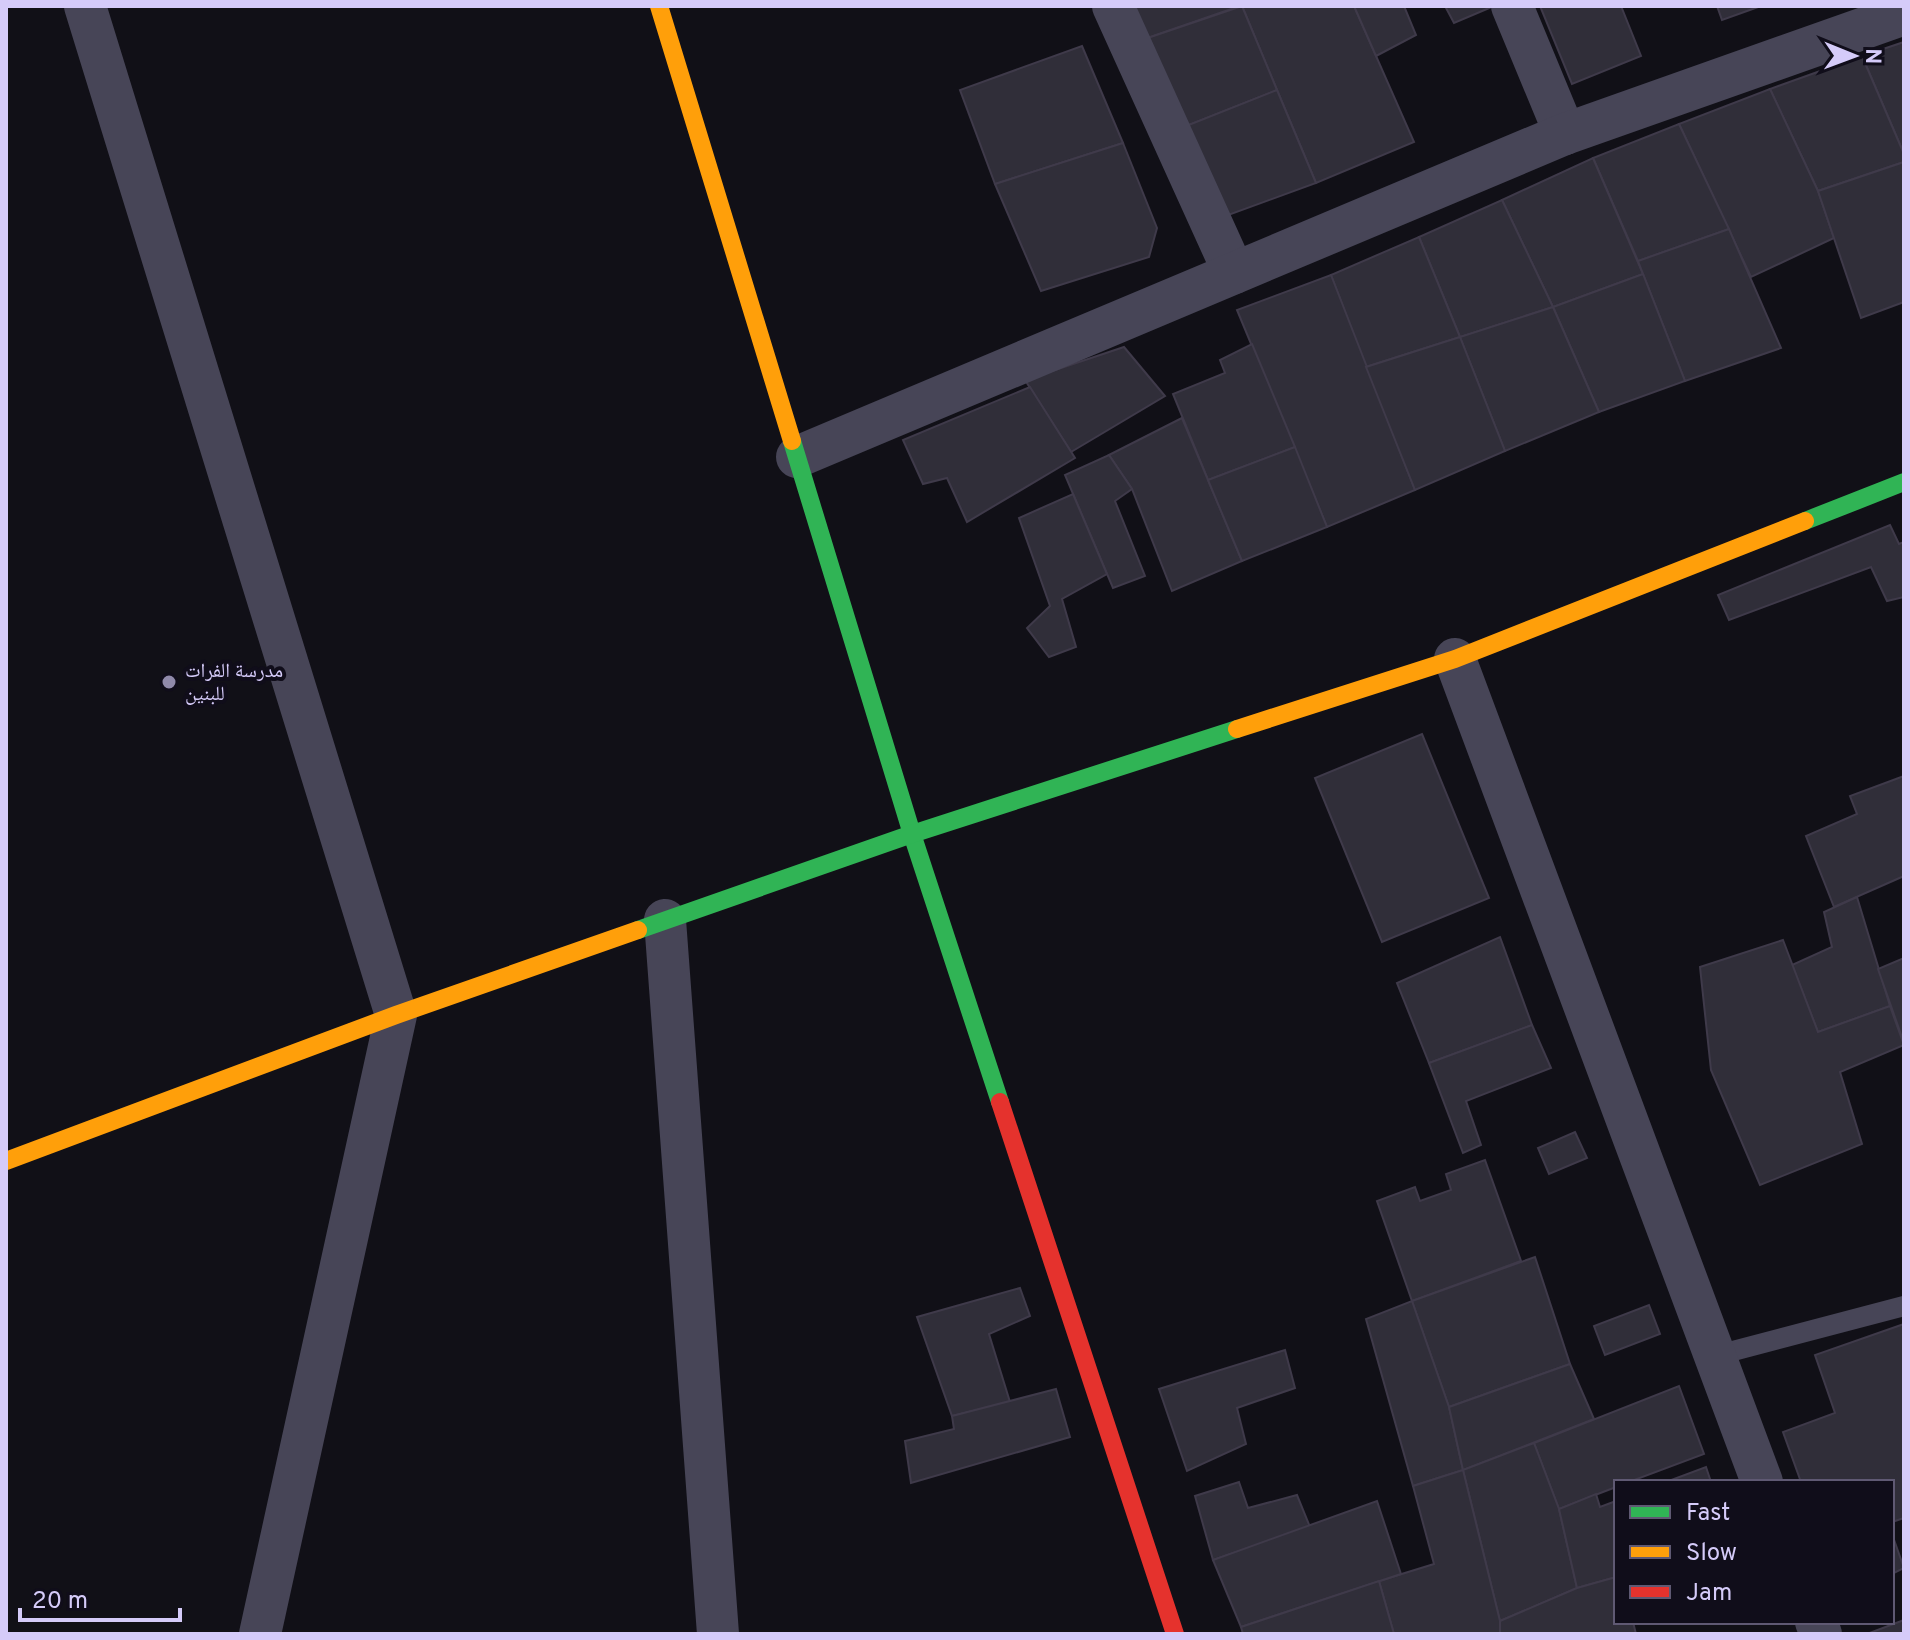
<svg xmlns="http://www.w3.org/2000/svg" width="1910" height="1640" font-family="Overpass,'Noto Naskh Arabic',sans-serif">
  <rect width="100%" height="100%" fill="#111017"/>
  <g fill="#302e39" stroke="#3f3a4a" stroke-width="2">
    <path d="M1111 6H1240L1127 45Z"/>
    <path d="M1242 6H1354L1414 142 1316 183Z"/>
    <path d="M1242 6 1277 90 1171 132 1127 45Z"/>
    <path d="M1354 6H1404L1416 35 1376 56Z"/>
    <path d="M1445 6H1494L1454 23Z"/>
    <path d="M1540 6H1621L1641 56 1572 84Z"/>
    <path d="M1717 6H1761L1722 20Z"/>
    <path d="M1904 42V154L1862 56Z"/>
    <path d="M1082 46 1123 143 995 184 960 90Z"/>
    <path d="M1862 56 1904 154V162L1818 191 1770 89Z"/>
    <path d="M1770 89 1818 191 1834 238 1751 277 1679 124Z"/>
    <path d="M1277 90 1316 183 1209 222 1171 132Z"/>
    <path d="M1679 124 1729 229 1638 261 1593 158Z"/>
    <path d="M1123 143 1157 228 1149 257 1041 291 995 184Z"/>
    <path d="M1593 158 1643 274 1553 307 1502 200Z"/>
    <path d="M1904 162V302L1861 318 1818 191Z"/>
    <path d="M1502 200 1553 307 1460 337 1419 237Z"/>
    <path d="M1729 229 1781 348 1685 381 1638 261Z"/>
    <path d="M1419 237 1460 337 1366 367 1331 275Z"/>
    <path d="M1643 274 1685 381 1599 412 1553 307Z"/>
    <path d="M1331 275 1415 490 1327 527 1237 310Z"/>
    <path d="M1553 307 1599 412 1505 451 1460 337Z"/>
    <path d="M1460 337 1505 451 1415 490 1366 367Z"/>
    <path d="M1252 344 1295 447 1208 480 1173 394 1225 373 1220 360Z"/>
    <path d="M1124 347 1165 396 1071 452 1025 380Z"/>
    <path d="M1030 387 1075 458 967 522 947 478 923 484 903 440Z"/>
    <path d="M1182 418 1242 561 1172 591 1132 489 1109 455Z"/>
    <path d="M1295 447 1327 527 1242 561 1208 480Z"/>
    <path d="M1109 455 1132 489 1115 501 1145 576 1113 588 1065 475Z"/>
    <path d="M1073 494 1107 574 1062 599 1076 647 1049 657 1027 628 1050 606 1019 518Z"/>
    <path d="M1890 525 1899 544 1904 542V597L1887 601 1871 567 1729 620 1718 595Z"/>
    <path d="M1422 734 1489 898 1382 942 1315 778Z"/>
    <path d="M1904 776V876L1834 907 1806 836 1857 814 1850 796Z"/>
    <path d="M1857 897 1890 1006 1818 1032 1792 965 1832 947 1824 912Z"/>
    <path d="M1500 937 1532 1025 1429 1063 1397 983Z"/>
    <path d="M1783 940 1818 1032 1890 1006 1904 1045 1840 1072 1862 1144 1760 1185 1711 1070 1700 967Z"/>
    <path d="M1904 958V1043L1878 969Z"/>
    <path d="M1532 1025 1551 1068 1466 1101 1481 1145 1463 1153 1429 1063Z"/>
    <path d="M1575 1132 1587 1158 1549 1174 1538 1148Z"/>
    <path d="M1485 1160 1521 1261 1412 1301 1377 1201 1415 1187 1420 1201 1451 1190 1446 1174Z"/>
    <path d="M1535 1257 1570 1364 1449 1407 1412 1301Z"/>
    <path d="M1020 1288 1030 1316 989 1334 1010 1402 952 1416 917 1317Z"/>
    <path d="M1412 1301 1449 1407 1463 1470 1413 1486 1366 1319Z"/>
    <path d="M1649 1305 1660 1334 1605 1355 1594 1326Z"/>
    <path d="M1904 1324V1518L1892 1522V1482H1801L1783 1432 1835 1413 1815 1355Z"/>
    <path d="M1285 1350 1295 1388 1237 1408 1246 1444 1187 1471 1159 1389Z"/>
    <path d="M1570 1364 1594 1419 1463 1470 1449 1407Z"/>
    <path d="M1679 1386 1704 1454 1629 1482H1616V1487L1559 1509 1534 1443Z"/>
    <path d="M1056 1389 1070 1437 911 1483 905 1441 954 1429 952 1416Z"/>
    <path d="M1534 1443 1559 1509 1577 1588 1500 1621 1463 1470Z"/>
    <path d="M1706 1467 1711 1482H1666Z"/>
    <path d="M1463 1470 1500 1621V1634H1394L1379 1581 1434 1564 1413 1486Z"/>
    <path d="M1239 1482 1248 1508 1297 1495 1310 1527 1213 1560 1195 1496Z"/>
    <path d="M1596 1494 1600 1507 1616 1501V1577L1577 1588 1559 1509Z"/>
    <path d="M1377 1501 1401 1574 1241 1627 1213 1560Z"/>
    <path d="M1892 1534 1904 1568 1892 1574Z"/>
    <path d="M1616 1577V1622H1633L1636 1634H1500V1621L1577 1588Z"/>
    <path d="M1379 1581 1394 1634H1243L1241 1627Z"/>
    <path d="M1904 1620V1634H1867Z"/>
  </g>
  <g fill="none" stroke-linecap="round" stroke-linejoin="round">
    <path stroke="#474557" stroke-width="20" d="M1714 1356 1904 1306"/>
    <g stroke="#474557" stroke-width="42">
      <path d="M85 6 396 1015 260 1634"/>
      <path d="M1113 6 1234 273"/>
      <path d="M1512 6 1565 134"/>
      <path d="M797 457 1565 134 1904 14"/>
      <path d="M1455 659 1762 1482"/>
      <path d="M665 920 718 1634"/>
      <path d="M1816 1622 1821 1634"/>
    </g>
    <g stroke="#30b455" stroke-width="18">
      <path d="M792 441 912 834 1000 1102"/>
      <path d="M1805 521 1904 482"/>
      <path d="M638 930 912 834 1237 729"/>
    </g>
    <g stroke="#ff9f0a" stroke-width="18">
      <path d="M659 6 792 441"/>
      <path d="M1237 729 1455 659 1805 521"/>
      <path d="M6 1161 396 1015 638 930"/>
    </g>
    <path stroke="#e5322d" stroke-width="18" d="M1000 1102 1175 1634"/>
  </g>
  <circle fill="#908aaa" stroke="#100d1a" stroke-width="3" cx="169" cy="682" r="8"/>
  <g text-anchor="middle" stroke-width="8" stroke-linejoin="round" paint-order="stroke">
    <g font-size="20" fill="#d5cbf9" stroke="#100d1a" text-anchor="start">
      <text x="185" y="677">مدرسة الفرات<tspan x="185" dy="23">للبنين</tspan></text>
    </g>
  </g>
  <rect width="1910" height="1640" fill="none" stroke="#d5cbf9" stroke-width="16"/>
  <rect x="1614" y="1480" width="280" height="144" fill="#100d1a" stroke="#5f5973" stroke-width="2"/>
  <rect x="1630" y="1506" width="40" height="12" fill="#30b455" stroke="#5f5973" stroke-width="2"/>
  <text x="1686" y="1520" font-size="24" fill="#d5cbf9">Fast</text>
  <rect x="1630" y="1546" width="40" height="12" fill="#ff9f0a" stroke="#5f5973" stroke-width="2"/>
  <text x="1686" y="1560" font-size="24" fill="#d5cbf9">Slow</text>
  <rect x="1630" y="1586" width="40" height="12" fill="#e5322d" stroke="#5f5973" stroke-width="2"/>
  <text x="1686" y="1600" font-size="24" fill="#d5cbf9">Jam</text>
  <g transform="translate(1854 56) rotate(91)" stroke="#100d1a" stroke-width="6" paint-order="stroke">
  <path d="M0-6L14 30L0 20L-14 30Z" fill="#d5cbf9"/>
  <text y="-12" font-size="22" font-weight="bold" text-anchor="middle" fill="#d5cbf9">N</text>
  </g>
  <path d="M20 1608v12h160v-12" fill="none" stroke="#d5cbf9" stroke-width="4"/>
  <text x="32" y="1608" font-size="24" fill="#d5cbf9" stroke="#100d1a" stroke-width="6" paint-order="stroke">20 m</text>
</svg>
